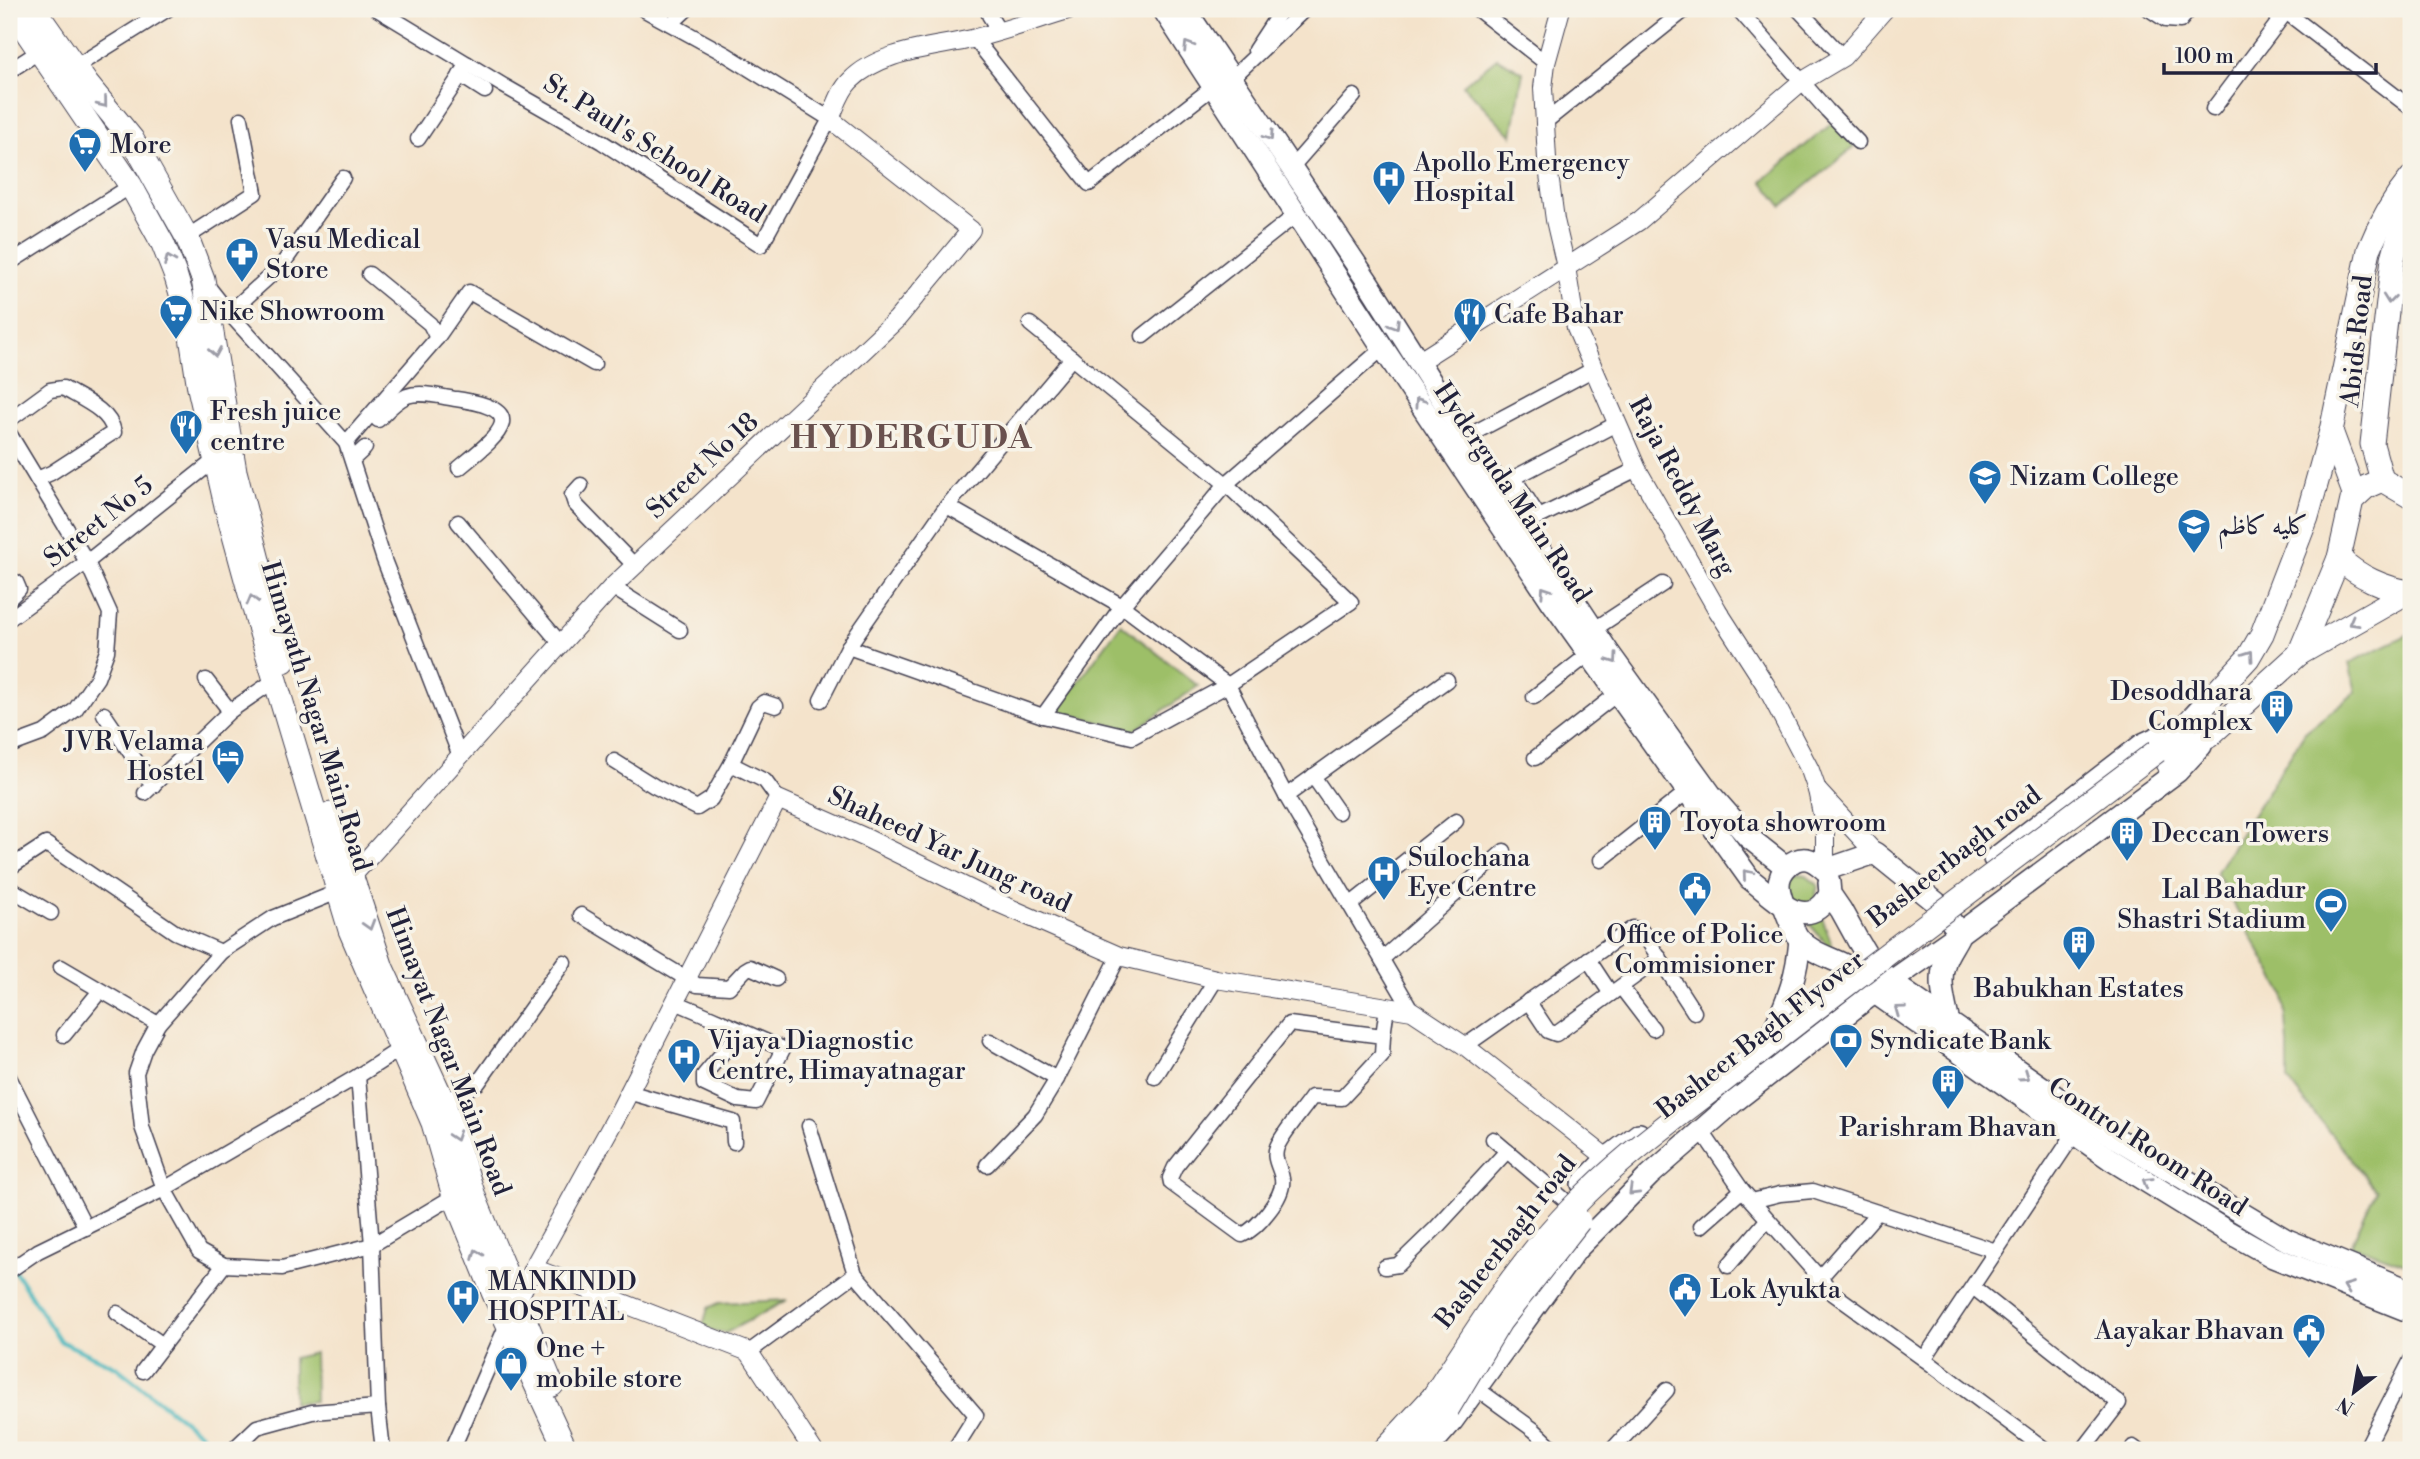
<svg xmlns="http://www.w3.org/2000/svg" width="2420" height="1459" font-family="'Libre Bodoni',Amiri,serif">
  <rect width="100%" height="100%" fill="#f7f3e8"/>
  <filter id="ink" filterUnits="userSpaceOnUse"><feTurbulence type="fractalNoise" baseFrequency=".0143" numOctaves="2"/><feDisplacementMap in="SourceGraphic" scale="14" xChannelSelector="R" yChannelSelector="G"/><feConvolveMatrix kernelMatrix="1 2 1 2 8 2 1 2 1" color-interpolation-filters="sRGB"/></filter>
  <filter id="wash" filterUnits="userSpaceOnUse"><feTurbulence type="fractalNoise" baseFrequency=".00686" numOctaves="4" result="noise"/><feDisplacementMap in="SourceGraphic" scale="28" xChannelSelector="R" yChannelSelector="G"/><feGaussianBlur stdDeviation="1.57" result="paint"/><feColorMatrix in="noise" values="0 0 0 0 0 0 0 0 0 0 0 0 0 0 0 0 0 1.4 0 .05"/><feComposite in="paint" operator="in"/></filter>
  <g filter="url(#wash)">
    <rect width="100%" height="100%" fill="#f4e3cb"/>
    <g fill="#9dbf68" stroke="#607052" stroke-width="2">
      <path d="M1497 58 1523 72 1512 136 1463 85Z"/>
      <path d="M1834 122 1854 147 1782 206 1762 181Z"/>
      <path d="M1121 624 1198 686 1134 731 1057 711Z"/>
      <path d="M2411 633V1266L2351 1245 2376 1190 2288 1081V1044L2284 995 2216 873 2305 732 2356 692 2349 663Z"/>
      <path d="M1797 874 1805 875 1818 885 1815 899 1836 955 1798 911 1785 883 1790 876Z"/>
      <path d="M787 1300 726 1333 702 1329 708 1308 719 1303Z"/>
      <path d="M314 1353 315 1401 293 1403V1358Z"/>
    </g>
    <g fill="none" stroke-linecap="round" stroke-linejoin="round">
      <path stroke="#46b6bc" stroke-width="4.5" d="M9 1262 60 1341 116 1367 221 1450"/>
    </g>
  </g>
  <g filter="url(#ink)">
    <g fill="none" stroke-linecap="round" stroke-linejoin="round">
      <defs>
        <g id="minor">
          <path d="M377 9 504 86 602 142 761 245 830 119 727 55 643 9"/>
          <path d="M1477 9 1546 63"/>
          <path d="M1738 9 1827 110 1858 142"/>
          <path d="M1798 9 1843 57"/>
          <path d="M2149 9 2166 20 2180 21 2190 9"/>
          <path d="M2286 12 2411 108"/>
          <path d="M989 15 999 31"/>
          <path d="M671 24 687 9"/>
          <path d="M974 38 1089 184 1213 87"/>
          <path d="M1255 50 1282 9"/>
          <path d="M75 67 168 9"/>
          <path d="M9 71 40 51"/>
          <path d="M460 75 485 91"/>
          <path d="M1231 79 1305 9"/>
          <path d="M2213 109 2286 12 2282 9"/>
          <path d="M1545 122 1686 9"/>
          <path d="M418 139 468 64"/>
          <path d="M1291 168 1354 96"/>
          <path d="M187 237 255 193 241 119"/>
          <path d="M9 263 131 186"/>
          <path d="M369 274 430 324 437 338"/>
          <path d="M206 284 229 313 346 443 384 560 460 756"/>
          <path d="M229 313 282 265 343 178"/>
          <path d="M1143 336 1297 214"/>
          <path d="M9 420 50 390 63 388C81 399 110 410 114 432L51 473 37 479"/>
          <path d="M378 420C387 411 395 401 407 396 421 391 442 397 456 399 533 410 499 435 459 468"/>
          <path d="M9 433 87 562 110 613 107 651 97 678 75 710 44 733 9 746"/>
          <path d="M1466 437 1594 369"/>
          <path d="M346 443 437 338 469 292 594 364"/>
          <path d="M352 460 365 448"/>
          <path d="M1514 478 1539 517 1637 469"/>
          <path d="M1506 482 1616 424"/>
          <path d="M581 485 572 495 575 504 634 565"/>
          <path d="M947 506 1122 606 1228 685 1286 796 1412 1011"/>
          <path d="M458 522 560 643"/>
          <path d="M612 587 680 630"/>
          <path d="M9 599 19 589 16 582"/>
          <path d="M9 619 87 562 216 459"/>
          <path d="M1593 630 1663 584"/>
          <path d="M848 647 1043 716 1132 737 1228 685 1351 602 1226 484 1030 324"/>
          <path d="M206 680 230 711"/>
          <path d="M1534 697 1589 654"/>
          <path d="M821 700 848 647 943 511 1072 358"/>
          <path d="M104 714 153 786"/>
          <path d="M1043 716 1122 606 1226 484 1383 348"/>
          <path d="M1535 758 1618 693"/>
          <path d="M614 761 654 786 697 808 711 799 731 764 758 707 764 702 776 706"/>
          <path d="M731 764 765 781 778 799"/>
          <path d="M1313 776 1338 812"/>
          <path d="M145 793 230 711 275 680"/>
          <path d="M1286 796 1447 680"/>
          <path d="M1601 860 1688 791"/>
          <path d="M9 868 46 844 175 932 221 952"/>
          <path d="M9 888 51 913"/>
          <path d="M340 891 273 918 221 952 158 1024 144 1050 136 1073 142 1127 164 1189 199 1251 224 1265 282 1268 372 1245 454 1196"/>
          <path d="M1350 905 1456 821"/>
          <path d="M581 915 697 985 729 987 745 970 750 967 776 979"/>
          <path d="M1382 959 1504 851"/>
          <path d="M1588 959 1611 994"/>
          <path d="M61 967 158 1024"/>
          <path d="M1621 987 1653 1029"/>
          <path d="M1528 1001 1548 1031 1556 1034 1660 958"/>
          <path d="M675 1002C711 1017 747 1033 783 1049L756 1102 738 1100 704 1084V1075L741 1031"/>
          <path d="M64 1035 100 991"/>
          <path d="M1383 1036 1382 1055 1342 1098 1312 1097C1303 1110 1282 1134 1277 1147 1272 1159 1281 1168 1282 1179 1285 1196 1257 1229 1242 1235L1171 1183 1170 1178 1175 1167 1289 1024 1383 1036 1387 1007"/>
          <path d="M990 1041 1057 1079"/>
          <path d="M1465 1046 1633 928 1641 930 1694 1012"/>
          <path d="M358 1076 372 1245 378 1407 383 1450"/>
          <path d="M9 1077 86 1228"/>
          <path d="M1155 1077 1216 979"/>
          <path d="M628 1092 733 1122 734 1142"/>
          <path d="M444 1103 478 1083 564 962"/>
          <path d="M809 1126 855 1274 976 1415 954 1450"/>
          <path d="M1701 1130 1742 1190 1834 1294 1924 1359 2074 1134"/>
          <path d="M1493 1139 1566 1201"/>
          <path d="M987 1165 1035 1115 1057 1079 1119 956"/>
          <path d="M1752 1201 1780 1194 1813 1191 1996 1251"/>
          <path d="M1701 1226 1742 1190"/>
          <path d="M1728 1266 1767 1220"/>
          <path d="M1385 1267 1398 1265 1404 1259 1436 1228 1507 1151"/>
          <path d="M9 1271 38 1251 164 1189 358 1076 400 1049"/>
          <path d="M1819 1279 1877 1213"/>
          <path d="M1973 1287 2119 1403 2083 1450"/>
          <path d="M117 1313 163 1345"/>
          <path d="M749 1352 855 1274"/>
          <path d="M1924 1359 2046 1450"/>
          <path d="M143 1371 224 1265"/>
          <path d="M1476 1388 1534 1430 1555 1450"/>
          <path d="M237 1446 257 1427 312 1412 378 1407"/>
          <path d="M2133 1447 2137 1450"/>
          <path d="M452 1450 508 1322"/>
          <path d="M1612 1450 1667 1390"/>
          <path d="M2365 1450 2411 1360"/>
        </g>
        <g id="tertiary">
          <path d="M1561 9 1546 63 1543 88 1547 159 1555 220 1566 267 1576 328 1637 469 1718 611 1765 684 1810 770 1817 790 1825 828V870"/>
          <path d="M1418 362 1639 221 1801 82 1843 57 1885 9"/>
          <path d="M1817 790 1875 853"/>
          <path d="M353 875 612 587 897 319 971 230 830 119C836 106 840 91 850 81 880 50 933 48 972 39 1005 31 1038 19 1071 9"/>
          <path d="M533 1268 749 1352 813 1450"/>
          <path d="M518 1300 533 1268 620 1110 778 799 864 837 996 902 1119 956 1216 979 1412 1011 1465 1046 1607 1158"/>
        </g>
        <g id="secondary">
          <path d="M1163 9 1383 348 1552 602 1750 879C1775 898 1807 935 1830 894"/>
          <path d="M1185 9 1368 282 1466 437 1609 653 1712 796 1748 837 1786 867"/>
          <path d="M1994 859 2143 744 2178 728"/>
          <path d="M1825 870C1820 866 1814 860 1807 859 1793 857 1779 871 1779 885 1779 896 1793 932 1800 940 1814 955 1837 959 1852 969 1861 975 1868 985 1875 993L2110 1159 2225 1230 2273 1257 2411 1312"/>
          <path d="M1825 870 1875 853 1938 904 1953 924"/>
          <path d="M1829 882 1830 894 1841 910 1857 939 1869 959 1891 982 2114 1137 2285 1239 2411 1291"/>
          <path d="M1949 1023C1945 1004 1938 981 1945 962 1947 954 1954 945 1958 937"/>
          <path d="M1774 1029C1789 997 1797 975 1800 940"/>
          <path d="M1582 1184 1607 1158 1639 1134"/>
          <path d="M1414 1447 1432 1444 1453 1420 1576 1250 1650 1175 1735 1101 1866 999 1960 933 2178 771 2201 746"/>
        </g>
        <g id="primary">
          <path d="M11 9 131 186 163 244 176 277 188 317 199 388 227 510 258 623 350 930 433 1123 454 1196 493 1292 566 1450"/>
          <path d="M34 9 87 84 132 139 187 237 203 279 235 471 284 661"/>
          <path d="M2331 431 2355 496"/>
          <path d="M2382 480 2372 444 2393 258 2401 229 2411 210"/>
          <path d="M2382 480 2411 497"/>
          <path d="M2339 558C2357 576 2385 589 2411 592"/>
          <path d="M2299 654 2408 592"/>
          <path d="M2157 751 2187 724 2248 658 2262 634 2307 517 2331 431 2369 250C2380 222 2392 201 2411 178"/>
          <path d="M2167 763 2209 736 2299 654 2339 558 2352 500 2366 487 2382 480"/>
          <path d="M331 814 382 968 444 1103 475 1199 552 1385"/>
          <path d="M1384 1450 1433 1397"/>
          <path d="M1411 1450 1447 1410"/>
        </g>
      </defs>
      <use href="#minor" stroke="#423f51" stroke-width="17"/>
      <use href="#tertiary" stroke="#423f51" stroke-width="20"/>
      <use href="#secondary" stroke="#423f51" stroke-width="24"/>
      <use href="#primary" stroke="#423f51" stroke-width="25"/>
      <use href="#minor" stroke="#fff" stroke-width="14"/>
      <use href="#tertiary" stroke="#fff" stroke-width="18"/>
      <use href="#secondary" stroke="#fff" stroke-width="21"/>
      <use href="#primary" stroke="#fff" stroke-width="23"/>
      <defs>
        <g id="primary-bridge">
          <path d="M1433 1397C1476 1331 1518 1262 1574 1206 1624 1154 1685 1112 1741 1067 1877 959 2018 856 2157 751"/>
          <path d="M1447 1410 1500 1322 1579 1221"/>
        </g>
      </defs>
      <use href="#primary-bridge" stroke="#423f51" stroke-width="25" stroke-linecap="butt"/>
      <use href="#primary-bridge" stroke="#fff" stroke-width="23"/>
    </g>
    <defs><path id="oneway-chevron" d="M-2-3.5L2.5 0L-2 3.5" fill="none" stroke-width="1.6" stroke-linecap="round" stroke-linejoin="round" transform="scale(1.75)"/></defs>
    <g stroke="#9c9ca7">
      <use href="#oneway-chevron" transform="translate(1188 46) rotate(-122)"/>
      <use href="#oneway-chevron" transform="translate(103 103) rotate(51)"/>
      <use href="#oneway-chevron" transform="translate(1269 136) rotate(56)"/>
      <use href="#oneway-chevron" transform="translate(169 260) rotate(-112)"/>
      <use href="#oneway-chevron" transform="translate(2389 299) rotate(96)"/>
      <use href="#oneway-chevron" transform="translate(1395 325) rotate(58)"/>
      <use href="#oneway-chevron" transform="translate(215 352) rotate(80)"/>
      <use href="#oneway-chevron" transform="translate(1419 402) rotate(-124)"/>
      <use href="#oneway-chevron" transform="translate(1545 591) rotate(-124)"/>
      <use href="#oneway-chevron" transform="translate(252 600) rotate(-105)"/>
      <use href="#oneway-chevron" transform="translate(2353 622) rotate(151)"/>
      <use href="#oneway-chevron" transform="translate(2249 655) rotate(-55)"/>
      <use href="#oneway-chevron" transform="translate(1613 659) rotate(55)"/>
      <use href="#oneway-chevron" transform="translate(1747 874) rotate(-130)"/>
      <use href="#oneway-chevron" transform="translate(369 925) rotate(73)"/>
      <use href="#oneway-chevron" transform="translate(1899 1010) rotate(-144)"/>
      <use href="#oneway-chevron" transform="translate(2025 1076) rotate(35)"/>
      <use href="#oneway-chevron" transform="translate(455 1136) rotate(72)"/>
      <use href="#oneway-chevron" transform="translate(2147 1182) rotate(-148)"/>
      <use href="#oneway-chevron" transform="translate(1633 1191) rotate(136)"/>
      <use href="#oneway-chevron" transform="translate(477 1254) rotate(-112)"/>
      <use href="#oneway-chevron" transform="translate(2348 1287) rotate(-159)"/>
    </g>
  </g>
  <defs>
    <symbol id="supermarket-pin" viewBox="-11 -11 22 30"><path d="M0 17L-7.5 6A9.5 9.5 0 1 1 7.5 6Z" fill="#1f6fb2" stroke="#f7f3e8"/><path d="M-6-5.5h2.5l.6 2H6L4.5 2H-2.5L-4.4-4H-6ZM-1.5 3.2a1.3 1.3 0 1 0 .1 0ZM3 3.2a1.3 1.3 0 1 0 .1 0Z" fill="#fff"/></symbol>
    <symbol id="hospital-pin" viewBox="-11 -11 22 30"><path d="M0 17L-7.5 6A9.5 9.5 0 1 1 7.5 6Z" fill="#1f6fb2" stroke="#f7f3e8"/><path d="M-5-5h3v3.5h4V-5h3V5h-3V1.5h-4V5h-3Z" fill="#fff"/></symbol>
    <symbol id="pharmacy-pin" viewBox="-11 -11 22 30"><path d="M0 17L-7.5 6A9.5 9.5 0 1 1 7.5 6Z" fill="#1f6fb2" stroke="#f7f3e8"/><path d="M-2-6h4v4h4v4h-4v4h-4v-4h-4v-4h4Z" fill="#fff"/></symbol>
    <symbol id="restaurant-pin" viewBox="-11 -11 22 30"><path d="M0 17L-7.5 6A9.5 9.5 0 1 1 7.5 6Z" fill="#1f6fb2" stroke="#f7f3e8"/><path d="M-5-6h1v4h1v-4h1v4h1v-4h1v5L-1.5 .5V6h-2V.5L-5-1ZM5-6V6H3V1.5H1.5Q1.5-4 5-6Z" fill="#fff"/></symbol>
    <symbol id="university-pin" viewBox="-11 -11 22 30"><path d="M0 17L-7.5 6A9.5 9.5 0 1 1 7.5 6Z" fill="#1f6fb2" stroke="#f7f3e8"/><path d="M0-5L7-2L0 1L-7-2ZM-4 1L0 2.5L4 1V4Q0 6-4 4Z" fill="#fff"/></symbol>
    <symbol id="building-pin" viewBox="-11 -11 22 30"><path d="M0 17L-7.5 6A9.5 9.5 0 1 1 7.5 6Z" fill="#1f6fb2" stroke="#f7f3e8"/><path d="M-4-6H4V6H1V3H-1V6H-4ZM-2.5-4.3h1.7v1.8h-1.7ZM.8-4.3h1.7v1.8H.8ZM-2.5-1h1.7V.8h-1.7ZM.8-1h1.7V.8H.8Z" fill="#fff"/></symbol>
    <symbol id="hotel-pin" viewBox="-11 -11 22 30"><path d="M0 17L-7.5 6A9.5 9.5 0 1 1 7.5 6Z" fill="#1f6fb2" stroke="#f7f3e8"/><path d="M-6-4.5h1.5V1H6V5H4.5V3h-9V5H-6ZM-4 0a1.8 1.8 0 1 1 3.6 0ZM.5 0V-2.5h3Q6-2.5 6 0Z" fill="#fff"/></symbol>
    <symbol id="civic-pin" viewBox="-11 -11 22 30"><path d="M0 17L-7.5 6A9.5 9.5 0 1 1 7.5 6Z" fill="#1f6fb2" stroke="#f7f3e8"/><path d="M-.6-6.5H3V-4.5H.6V-3L4-1V1h2V6H-6V1h2V-1L-.6-3ZM-1.2 2.5V6h2.4V2.5Z" fill="#fff"/></symbol>
    <symbol id="stadium-pin" viewBox="-11 -11 22 30"><path d="M0 17L-7.5 6A9.5 9.5 0 1 1 7.5 6Z" fill="#1f6fb2" stroke="#f7f3e8"/><path d="M0-5a6.5 5 0 1 0 0 10a6.5 5 0 1 0 0-10ZM-3.5-1.8h7v3.6h-7Z" fill="#fff"/></symbol>
    <symbol id="bank-pin" viewBox="-11 -11 22 30"><path d="M0 17L-7.5 6A9.5 9.5 0 1 1 7.5 6Z" fill="#1f6fb2" stroke="#f7f3e8"/><path d="M-6-4H6V4H-6ZM0-2.3a2.3 2.3 0 1 0 0 4.6a2.3 2.3 0 1 0 0-4.6Z" fill="#fff"/></symbol>
    <symbol id="shop-pin" viewBox="-11 -11 22 30"><path d="M0 17L-7.5 6A9.5 9.5 0 1 1 7.5 6Z" fill="#1f6fb2" stroke="#f7f3e8"/><path d="M-5-2.5h2.3a2.7 3.5 0 0 1 5.4 0H5L5.5 6h-11ZM-1.5-2.5h3a1.5 2.3 0 0 0-3 0Z" fill="#fff"/></symbol>
  </defs>
  <g fill-rule="evenodd">
    <use href="#supermarket-pin" x="66" y="125" width="38" height="52"/>
    <use href="#hospital-pin" x="1370" y="158" width="38" height="52"/>
    <use href="#pharmacy-pin" x="223" y="235" width="38" height="52"/>
    <use href="#supermarket-pin" x="157" y="292" width="38" height="52"/>
    <use href="#restaurant-pin" x="1451" y="295" width="38" height="52"/>
    <use href="#restaurant-pin" x="167" y="407" width="38" height="52"/>
    <use href="#university-pin" x="1966" y="457" width="38" height="52"/>
    <use href="#university-pin" x="2175" y="506" width="38" height="52"/>
    <use href="#building-pin" x="2258" y="687" width="38" height="52"/>
    <use href="#hotel-pin" x="209" y="737" width="38" height="52"/>
    <use href="#building-pin" x="1636" y="803" width="38" height="52"/>
    <use href="#building-pin" x="2108" y="814" width="38" height="52"/>
    <use href="#hospital-pin" x="1365" y="853" width="38" height="52"/>
    <use href="#civic-pin" x="1676" y="869" width="38" height="52"/>
    <use href="#stadium-pin" x="2312" y="885" width="38" height="52"/>
    <use href="#building-pin" x="2060" y="923" width="38" height="52"/>
    <use href="#bank-pin" x="1827" y="1021" width="38" height="52"/>
    <use href="#hospital-pin" x="665" y="1036" width="38" height="52"/>
    <use href="#building-pin" x="1929" y="1062" width="38" height="52"/>
    <use href="#civic-pin" x="1666" y="1270" width="38" height="52"/>
    <use href="#hospital-pin" x="444" y="1277" width="38" height="52"/>
    <use href="#civic-pin" x="2290" y="1311" width="38" height="52"/>
    <use href="#shop-pin" x="492" y="1344" width="38" height="52"/>
  </g>
  <g text-anchor="middle" stroke-width="7" stroke-linejoin="round" paint-order="stroke">
    <g font-size="26" fill="#22223b" stroke="#f7f3e8" text-anchor="start">
      <text x="110" y="153">More</text>
      <text x="1414" y="171">Apollo Emergency<tspan x="1414" dy="30">Hospital</tspan></text>
      <text x="266" y="248">Vasu Medical<tspan x="266" dy="30">Store</tspan></text>
      <text x="200" y="320">Nike Showroom</text>
      <text x="1494" y="323">Cafe Bahar</text>
      <text x="210" y="420">Fresh juice<tspan x="210" dy="30">centre</tspan></text>
      <text x="2010" y="485">Nizam College</text>
      <text x="2218" y="534">كليه كاظم</text>
      <text x="2252" y="700" text-anchor="end">Desoddhara<tspan x="2252" dy="30">Complex</tspan></text>
      <text x="204" y="750" text-anchor="end">JVR Velama<tspan x="204" dy="30">Hostel</tspan></text>
      <text x="1680" y="831">Toyota showroom</text>
      <text x="2152" y="842">Deccan Towers</text>
      <text x="1408" y="866">Sulochana<tspan x="1408" dy="30">Eye Centre</tspan></text>
      <text x="2306" y="898" text-anchor="end">Lal Bahadur<tspan x="2306" dy="30">Shastri Stadium</tspan></text>
      <text x="1695" y="943" text-anchor="middle">Office of Police<tspan x="1695" dy="30">Commisioner</tspan></text>
      <text x="2079" y="997" text-anchor="middle">Babukhan Estates</text>
      <text x="708" y="1049">Vijaya Diagnostic<tspan x="708" dy="30">Centre, Himayatnagar</tspan></text>
      <text x="1870" y="1049">Syndicate Bank</text>
      <text x="1948" y="1136" text-anchor="middle">Parishram Bhavan</text>
      <text x="488" y="1290">MANKINDD<tspan x="488" dy="30">HOSPITAL</tspan></text>
      <text x="1710" y="1298">Lok Ayukta</text>
      <text x="2284" y="1339" text-anchor="end">Aayakar Bhavan</text>
      <text x="536" y="1357">One +<tspan x="536" dy="30">mobile store</tspan></text>
    </g>
    <g font-size="26" fill="#22223b" stroke="#f7f3e8">
      <text transform="translate(655 148) rotate(32)" y="9">St. Paul's School Road</text>
      <text transform="translate(2356 341) rotate(-84)" y="9">Abids Road</text>
      <text transform="translate(702 465) rotate(-43)" y="9">Street No 18</text>
      <text transform="translate(1683 486) rotate(62)" y="9">Raja Reddy Marg</text>
      <text transform="translate(1513 492) rotate(56)" y="9">Hyderguda Main Road</text>
      <text transform="translate(98 521) rotate(-38)" y="9">Street No 5</text>
      <text transform="translate(317 716) rotate(73)" y="9">Himayath Nagar Main Road</text>
      <text transform="translate(950 849) rotate(25)" y="9">Shaheed Yar Jung road</text>
      <text transform="translate(1954 856) rotate(-38)" y="9">Basheerbagh road</text>
      <text transform="translate(1760 1034) rotate(-38)" y="9">Basheer Bagh Flyover</text>
      <text transform="translate(449 1051) rotate(69)" y="9">Himayat Nagar Main Road</text>
      <text transform="translate(2148 1146) rotate(33)" y="9">Control Room Road</text>
      <text transform="translate(1505 1241) rotate(-52)" y="9">Basheerbagh road</text>
    </g>
    <g font-size="33" font-weight="bold" letter-spacing="2" fill="#69514e" stroke="#f7f3e8">
      <text x="912" y="448">HYDERGUDA</text>
    </g>
  </g>
  <rect width="2420" height="1459" fill="none" stroke="#f7f3e8" stroke-width="35"/>
  <g transform="translate(2354 1392) rotate(211)" stroke="#f7f3e8" stroke-width="5" paint-order="stroke">
  <path d="M0-5L12 26L0 18L-12 26Z" fill="#22223b"/>
  <text y="-10" font-size="19" font-weight="bold" text-anchor="middle" fill="#22223b">N</text>
  </g>
  <path d="M2164 63v10h212v-10" fill="none" stroke="#22223b" stroke-width="3.5"/>
  <text x="2175" y="63" font-size="21" fill="#22223b" stroke="#f7f3e8" stroke-width="5" paint-order="stroke">100 m</text>
</svg>
